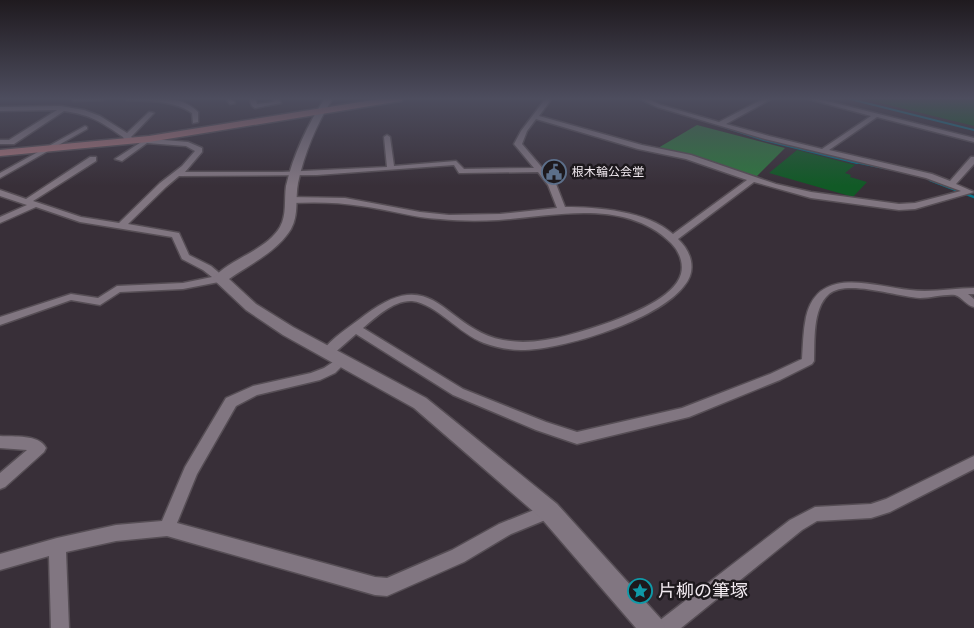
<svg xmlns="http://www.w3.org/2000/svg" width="974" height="628" font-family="'Playfair Display','Noto Sans JP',serif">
  <rect width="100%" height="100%" fill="#382f38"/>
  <g fill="#115a26">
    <path d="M860 98H974V126Z"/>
    <path d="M797 150 855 165 845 173 851 175 850 177 867 182 853 197 769 173Z"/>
  </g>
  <path fill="#2e763e" d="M697 125 785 148 756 177 709 160 658 148Z"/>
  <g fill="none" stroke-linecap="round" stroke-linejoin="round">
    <g stroke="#08748a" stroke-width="2">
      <path d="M637 98 657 107"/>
      <path d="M846 98 974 130"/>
      <path d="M687 115 764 140 857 163"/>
    </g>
    <g stroke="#08748a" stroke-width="2.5">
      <path d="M851 161 895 170"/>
      <path d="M930 180 974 197"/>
    </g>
    <defs>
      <g id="minor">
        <path d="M71 98H106L103 100 73 101Z"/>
        <path d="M124 98C148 98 180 94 198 112V122L193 123 192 113C174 100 148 101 127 100Z"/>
        <path d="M225 98H231L235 103 230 104Z"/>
        <path d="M249 98H255L257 104 274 102 272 98H278L281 103 255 108 252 106Z"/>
        <path d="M546 98H552L539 116 642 145 691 155 776 184 811 192 899 204 915 203 961 191 926 178 765 139 657 107 638 98H646L661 105 719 122 765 98H773L726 124 769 136 822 149 871 116 805 98H815L974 138V142L877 117 829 150 932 174 950 181 971 157H974V164L956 184 974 192 915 209 899 210 811 198 754 182 678 239C692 252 697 271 684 286 658 320 563 350 521 350 508 350 495 347 484 343 459 334 437 304 412 301 394 300 376 317 363 328L463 389 546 422 577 432 682 408 770 374 802 359C803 345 803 331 806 317 818 265 872 286 910 290 931 293 953 288 974 288V294H968L974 299V307C967 306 962 297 955 295 944 294 931 298 920 298 897 297 847 279 829 294 812 309 815 341 814 361L812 364 780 380 689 417 577 444 536 430 453 395 356 334 331 356H323L321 353C331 338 351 326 365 315 435 262 443 328 503 340 538 347 577 333 610 322 631 314 674 298 681 274 684 263 679 251 671 243 625 198 556 216 499 220 479 221 459 221 440 219 413 218 388 209 361 206 338 202 314 202 290 203L286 200 290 197 345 198 420 212 449 215 500 214 557 208 548 185 538 172 462 173H459L454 165 317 175 179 176 166 187 128 224 179 233 189 255 211 266 224 277 225 279 224 281 183 289 120 292 100 305 71 300 0 325V317L71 294 98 298 117 286 183 283 212 277 203 270 182 259 172 237 80 222 36 207 0 223V217L27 205 0 196V190L26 199 90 157H96V161L33 201 81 217 119 223 160 183 182 166 195 151 186 146 147 143 122 161 115 159 149 137 152 139 188 142 202 148V152L185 172H282L387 167 384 137 387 135 390 137 394 166 456 161 464 169 534 168 514 144 521 131ZM536 119 638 149 686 159 747 180 673 234C647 211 598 207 565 207L556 184 522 144 527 131Z"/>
        <path d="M60 106 84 110 100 116 127 133 149 112 154 113 131 137 137 141 133 143 124 139 123 137C101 122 92 115 64 111L14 144H0V140H9L57 110 0 111V107Z"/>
        <path d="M85 126 87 127V129L0 178V173Z"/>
        <path d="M342 356 346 357 348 360 335 373 320 380 257 395 236 406 197 474 177 523 375 577 387 578 452 550 499 524 549 504 555 506 557 511 555 516 511 534 464 562 387 596 375 595 167 536 116 541 66 552 69 628H51L49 556 0 570V554L57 538 116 525 162 521 185 467 226 398 253 386 311 373 324 368Z"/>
        <path d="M0 436C14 437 39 434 46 448L44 452 5 487 0 489V473L27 450 0 448Z"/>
        <path d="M974 456V469L890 512 871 518 817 521 802 530 681 628H657L659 621 790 520 815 507 871 504 886 499Z"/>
      </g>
      <path id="tertiary" d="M325 98H333C317 123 304 154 298 183 295 198 299 215 291 229 277 252 250 264 229 279L256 304 293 327 426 398 557 504 661 619 665 628H636L541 518 414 408 283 335 246 310 213 279C228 259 265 252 280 227 287 215 284 199 286 186 293 155 308 124 325 98Z"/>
      <path id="secondary" d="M385 98H405L401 101 149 142 0 156V150L149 136Z"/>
    </defs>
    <use href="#minor" stroke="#564e55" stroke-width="3"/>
    <use href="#tertiary" stroke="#564e55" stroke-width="3"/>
    <use href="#secondary" stroke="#564e55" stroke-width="3"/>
    <use href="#minor" fill="#817681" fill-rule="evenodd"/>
    <use href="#tertiary" fill="#817681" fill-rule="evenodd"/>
    <use href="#secondary" fill="#a07077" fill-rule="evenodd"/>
  </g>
  <linearGradient id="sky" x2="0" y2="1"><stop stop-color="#1f1a1f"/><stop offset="0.53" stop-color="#4d4d5e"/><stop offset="1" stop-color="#4d4d5e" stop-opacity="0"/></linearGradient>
  <rect width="974" height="186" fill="url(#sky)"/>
  <defs>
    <symbol id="civic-ring" viewBox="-11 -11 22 22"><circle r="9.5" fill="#1d191d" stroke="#5c6f8a" stroke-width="1.5"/><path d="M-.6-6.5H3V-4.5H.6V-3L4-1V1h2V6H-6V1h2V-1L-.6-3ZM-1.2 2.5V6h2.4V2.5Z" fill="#5c6f8a"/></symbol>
    <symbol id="sight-ring" viewBox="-11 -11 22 22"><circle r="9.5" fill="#1d191d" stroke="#0f9aa8" stroke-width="1.5"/><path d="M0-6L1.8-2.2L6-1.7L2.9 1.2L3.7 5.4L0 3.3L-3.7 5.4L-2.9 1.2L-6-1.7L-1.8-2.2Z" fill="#0f9aa8"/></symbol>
  </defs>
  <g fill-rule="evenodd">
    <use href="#civic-ring" x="540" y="158" width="28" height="28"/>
    <use href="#sight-ring" x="626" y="577" width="28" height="28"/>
  </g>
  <g text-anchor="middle" stroke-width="5" stroke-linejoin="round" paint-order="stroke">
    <g font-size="12" fill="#f0e9ef" stroke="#1d191d" text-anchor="start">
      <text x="572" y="176">根木輪公会堂</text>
    </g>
    <g font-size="18" fill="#f0e9ef" stroke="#1d191d" text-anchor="start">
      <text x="658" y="597">片柳の筆塚</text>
    </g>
  </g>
</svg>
